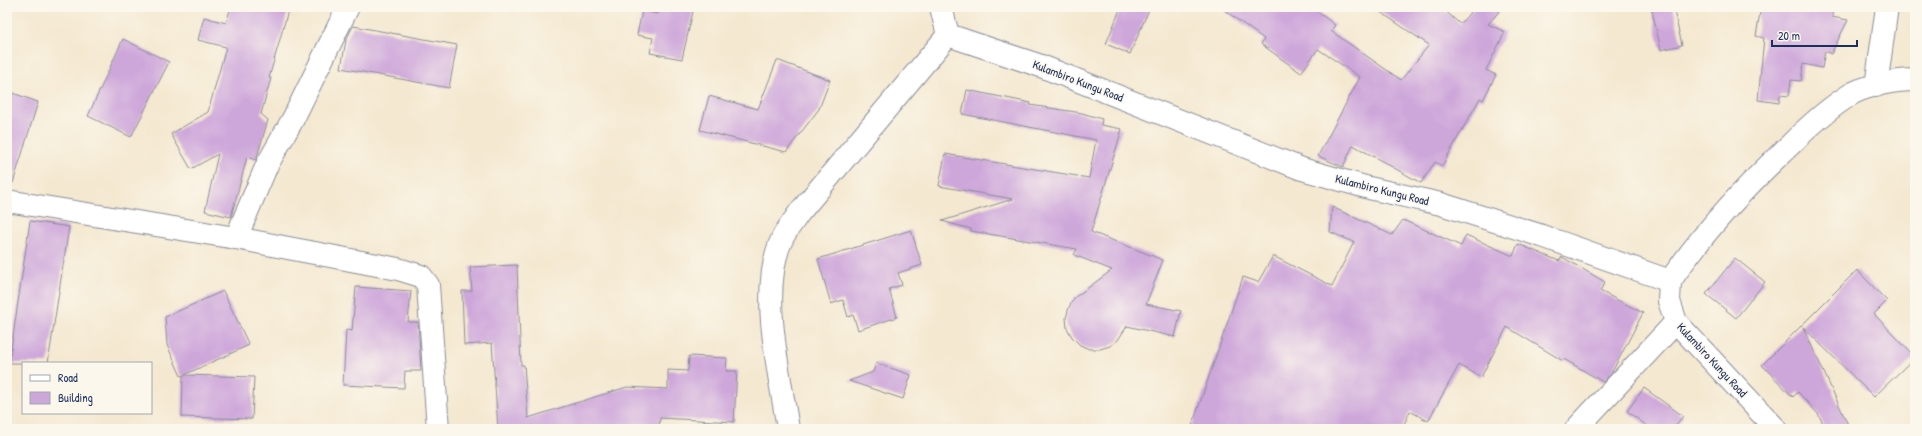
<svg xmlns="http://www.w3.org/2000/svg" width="1922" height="436" font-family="'Patrick Hand',sans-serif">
  <rect width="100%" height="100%" fill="#fbf7ec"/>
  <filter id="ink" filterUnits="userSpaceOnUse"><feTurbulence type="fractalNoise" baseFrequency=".025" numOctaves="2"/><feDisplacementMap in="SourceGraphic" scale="8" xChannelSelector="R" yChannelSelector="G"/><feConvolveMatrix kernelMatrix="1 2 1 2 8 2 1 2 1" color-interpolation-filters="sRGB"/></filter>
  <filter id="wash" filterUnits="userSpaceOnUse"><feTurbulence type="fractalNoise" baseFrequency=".012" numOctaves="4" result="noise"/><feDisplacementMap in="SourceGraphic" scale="16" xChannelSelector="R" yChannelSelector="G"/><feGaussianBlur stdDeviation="0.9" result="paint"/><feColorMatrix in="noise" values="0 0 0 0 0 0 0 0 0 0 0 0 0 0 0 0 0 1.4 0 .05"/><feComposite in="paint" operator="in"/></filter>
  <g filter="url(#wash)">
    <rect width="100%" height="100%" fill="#f4e8d0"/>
    <g id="blocks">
      <g fill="#cda6da">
        <path d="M231 7H289L269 78H271L261 114 268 120 256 160 247 157 231 217 205 211 218 154 191 169 171 134 208 112 226 47 198 40 204 17 226 23Z"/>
        <path d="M660 7H694L682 59 650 53 653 38 637 35 642 11 658 14Z"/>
        <path d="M1121 7H1150L1130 54 1106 44Z"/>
        <path d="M1220 7H1311L1335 25 1331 31 1401 80 1429 45 1373 7H1441L1460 24 1475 7H1503L1488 24 1505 32 1486 70 1496 75 1483 100 1480 98 1442 166 1435 162 1421 183 1353 145 1343 167 1318 156 1360 77 1318 49 1301 73 1261 44 1264 39Z"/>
        <path d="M1651 7H1673L1682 45 1661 50Z"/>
        <path d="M1761 7H1833L1832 17 1848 20 1831 54 1825 51 1822 68 1803 64 1801 81 1791 80 1789 96 1780 95 1779 103 1758 100 1764 38 1756 36Z"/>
        <path d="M353 26 457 45 449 88 341 68 346 40Z"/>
        <path d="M123 39 169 62 131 137 88 116Z"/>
        <path d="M777 60 830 80 819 109 786 152 700 130 709 96 758 109Z"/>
        <path d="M967 90 1031 103 1030 105 1082 113 1102 119 1101 125 1122 129 1091 232 1163 260 1146 304 1181 311 1175 337 1127 326 1118 340 1110 346 1100 349H1089L1080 345 1072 337 1067 328 1066 318 1069 307 1074 298 1112 270 1074 255 1077 249 971 231V229L942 221 1013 199 939 186 945 154 1089 178 1096 140 962 114Z"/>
        <path d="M7 91 38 102 13 183 7 182Z"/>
        <path d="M1332 207 1392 235 1403 220 1461 246 1466 235 1513 256 1518 244 1559 261 1562 257 1605 282 1600 291 1643 313 1611 374 1603 382 1564 359 1563 361 1507 327 1481 377 1459 365 1428 421 1410 411 1402 429H1191L1243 277 1258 282 1273 256 1332 286 1354 242 1330 232Z"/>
        <path d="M30 221 69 227 48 363H9Z"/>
        <path d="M911 230 922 265 898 273 902 285 889 289 897 317 858 330 853 315 848 317 843 300 831 304 818 259Z"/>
        <path d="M1735 258 1765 282 1736 318 1706 294Z"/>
        <path d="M517 265 521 365H524L528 418 627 387 668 389V370L688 371 689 356 727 358 726 371H737L734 422 660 418 659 429 628 426 619 429H498L492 343 464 345 462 291H472L470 267Z"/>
        <path d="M1857 270 1887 301 1874 314 1915 357 1874 397 1803 327 1850 429H1826L1818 414 1798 392 1793 397 1762 365Z"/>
        <path d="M356 287 411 291 408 322H418L421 371H405L404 388 343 385 346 330 352 331Z"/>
        <path d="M223 291 249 345 184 375 254 377 252 419 182 417 183 375 181 376 167 345 165 317Z"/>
        <path d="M876 363 911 375 903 399 849 381 873 372Z"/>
        <path d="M1644 388 1683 416 1673 429H1651L1627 411Z"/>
      </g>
    </g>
  </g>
  <g filter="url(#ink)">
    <use href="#blocks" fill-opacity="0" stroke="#888c97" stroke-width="1"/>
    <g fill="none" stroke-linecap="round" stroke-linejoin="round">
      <defs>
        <g id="minor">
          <path d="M941 7 948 35 1041 66 1302 169 1369 188 1441 204 1542 236 1670 281"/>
          <path d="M1876 86 1887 7"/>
          <path d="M7 201 236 238 398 269 421 276 428 285 438 429"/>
          <path d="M236 238 267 165 293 119 348 7"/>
          <path d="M1670 281C1704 231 1746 186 1790 145 1809 126 1830 107 1853 93 1869 85 1897 80 1915 80"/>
          <path d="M1670 281 1669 301 1676 322 1776 429"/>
          <path d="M788 429C780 374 758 290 782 239 786 230 794 221 799 213L948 35"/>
          <path d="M1576 429 1676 322"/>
        </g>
      </defs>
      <use href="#minor" stroke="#888c97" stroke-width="24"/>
      <use href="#minor" stroke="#fff" stroke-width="22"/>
    </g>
  </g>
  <g text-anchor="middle" stroke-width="3" stroke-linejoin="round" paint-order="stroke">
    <g font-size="12" fill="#1b2f5e" stroke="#fbf7ec">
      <text transform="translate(1078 81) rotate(21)" y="4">Kulambiro Kungu Road</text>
      <text transform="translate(1382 190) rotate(14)" y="4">Kulambiro Kungu Road</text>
      <text transform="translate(1712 360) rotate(47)" y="4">Kulambiro Kungu Road</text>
    </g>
  </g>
  <rect width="1922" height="436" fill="none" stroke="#fbf7ec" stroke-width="24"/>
  <rect x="22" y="362" width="130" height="52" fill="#fbf7ec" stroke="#a1a7b3"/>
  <rect x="30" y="375" width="20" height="6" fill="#ffffff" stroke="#a1a7b3"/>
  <text x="58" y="382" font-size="12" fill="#1b2f5e">Road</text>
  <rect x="30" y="392" width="20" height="12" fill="#cda6da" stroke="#a1a7b3"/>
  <text x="58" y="402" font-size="12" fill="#1b2f5e">Building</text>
  <path d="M1772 40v6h85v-6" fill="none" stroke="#1b2f5e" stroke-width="2"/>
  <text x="1778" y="40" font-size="12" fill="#1b2f5e" stroke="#fbf7ec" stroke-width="3" paint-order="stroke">20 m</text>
</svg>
